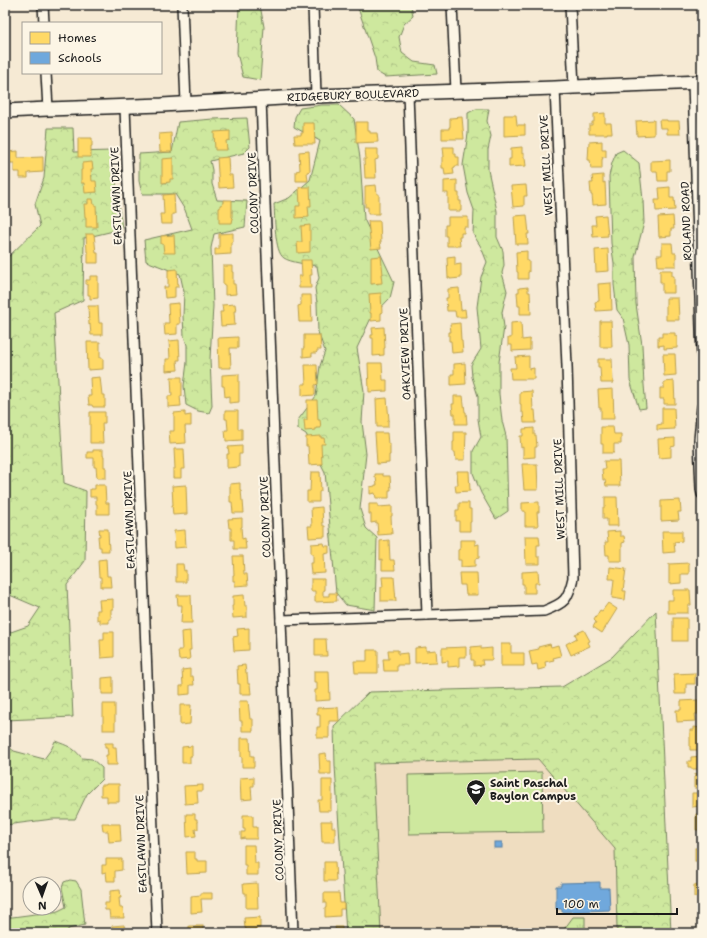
<svg xmlns="http://www.w3.org/2000/svg" width="707" height="938" font-family="'Shantell Sans',sans-serif">
  <defs>
    <pattern id="forest-crowns" width="20" height="18" patternUnits="userSpaceOnUse"><rect width="20" height="18" fill="#cee89e"/><path d="M2 6a3 3 0 1 1 6 0M12 15a3 3 0 1 1 6 0" fill="none" stroke="#b0c688"/></pattern>
    <pattern id="park-tufts" width="24" height="20" patternUnits="userSpaceOnUse"><rect width="24" height="20" fill="#cee89e"/><path d="M3 7l-1-3M5 7V3M7 7l1-3M15 17l-1-3M17 17v-4M19 17l1-3" fill="none" stroke="#b0c688"/></pattern>
  </defs>
  <rect width="100%" height="100%" fill="#f6ead4"/>
  <filter id="ink" filterUnits="userSpaceOnUse"><feTurbulence type="fractalNoise" baseFrequency=".025" numOctaves="2"/><feDisplacementMap in="SourceGraphic" scale="8" xChannelSelector="R" yChannelSelector="G"/><feConvolveMatrix kernelMatrix="1 2 1 2 8 2 1 2 1" color-interpolation-filters="sRGB"/></filter>
  <g filter="url(#ink)">
    <path fill="#efddc0" d="M539 759 615 849 617 929 616 933H381L372 763Z"/>
    <path fill="#cee89e" stroke="#75825d" d="M542 772 543 832 409 834 408 775Z"/>
    <g fill="url(#forest-crowns)" stroke="#75825d">
      <path d="M239 5H260L264 27 260 80 243 77 237 53Z"/>
      <path d="M357 5H411L413 16 404 24 399 37 402 53 414 62 435 65 437 74 385 77 377 72 375 58Z"/>
      <path d="M322 105H339L354 119 360 158 364 219 394 282 390 298 371 318 357 348 364 391 362 422 366 454 360 509 366 528 377 538 375 610 346 605 336 593 325 472 306 434 298 429V420L316 396 320 366 325 351 318 332 317 303 315 288 319 278 317 266C310 265 289 262 284 258 274 252 275 216 274 204L289 198 310 180 320 141 294 127 295 117 300 108Z"/>
      <path d="M476 109H489L487 121 491 136 488 150V170L497 211V237L503 251 504 265 502 273 507 291 502 312 504 327 499 362V394L502 421 506 436 508 511 496 519 481 493 473 473V451L481 437 478 419V396L472 377 471 365 481 349 477 307 481 277 487 262 481 247 473 234 474 210 468 193 463 165 468 134V113Z"/>
      <path d="M247 118 250 147 244 153 210 161 212 170V184L217 200 247 201 245 227 214 234 211 248 213 306 210 359 212 406 209 413 198 411 186 405 184 386 187 362V345L184 336 183 316 184 292 180 274 146 261 144 240 192 229 185 210 175 194H142L139 181V154L172 152 178 122 213 119Z"/>
      <path d="M48 128H73L74 152 112 151 122 229 84 238 83 300 54 313 64 483 86 491 85 561 67 585 73 717 6 720 5 717V634L28 626 40 608 5 593V260L40 226 35 204 44 178Z"/>
      <path d="M623 150 639 163 643 200 644 223 635 257 636 304 642 345 644 385 646 408 639 409 630 380 629 345 623 318 617 310 614 285V263L611 243 609 176 612 163 616 153Z"/>
      <path d="M656 611 671 933H616L617 929 615 849 538 759 373 763 381 933H346L335 766 334 726 369 692 562 687 612 657Z"/>
      <path d="M55 741C68 746 73 747 82 758L92 759 102 768V779L87 794 75 819H53L5 825V744L14 751 44 759 52 748Z"/>
      <path d="M70 880 76 881 81 889 85 925 68 929V933H11L8 930H5V918L58 911 66 907 62 888 64 882Z"/>
    </g>
    <path fill="url(#park-tufts)" stroke="#75825d" d="M573 917H585V933H564L565 928Z"/>
    <g fill="#ffd966" stroke="#bba050">
      <path d="M605 113V123H611L612 133H607V134H589V125H592V122H594V114Z"/>
      <path d="M504 115H516L517 125H525V135L504 136Z"/>
      <path d="M462 117 464 139H442V129H449V127H450V118Z"/>
      <path d="M654 120V135L637 136 636 121Z"/>
      <path d="M659 120H667V121H679L680 134H667V128H660Z"/>
      <path d="M356 122H368V131H370V133H377L378 142 356 143Z"/>
      <path d="M303 123H314L315 144H295L294 135H301V133H303Z"/>
      <path d="M230 131V140L226 141 227 150H215L214 132Z"/>
      <path d="M171 133 172 152H160L159 134Z"/>
      <path d="M78 138H92V146H91V157H78Z"/>
      <path d="M602 141V149H606V157H602L603 159H602V169H591L590 160H588L589 142Z"/>
      <path d="M443 147H454V154H456V157H459V166H455V167L453 168 454 174 445 175 444 168H442V157H444Z"/>
      <path d="M522 147V154L524 153V158H525L526 166 509 167V159H511V148Z"/>
      <path d="M365 149H378V159L375 160 376 178H365L364 159H366Z"/>
      <path d="M18 151V158L43 157V172L28 173V178H20V172H14V163H8V152Z"/>
      <path d="M309 151 310 171 307 172 308 181H296V171L300 170 299 152Z"/>
      <path d="M228 157 229 175H232L233 187 219 188 217 158Z"/>
      <path d="M173 158V179H170V182L162 183V159Z"/>
      <path d="M670 160V171H667V181H658L657 171H651V161Z"/>
      <path d="M92 162 93 169H91L92 181H96L97 192 85 193 84 183H81V170H82V163Z"/>
      <path d="M603 175V183L605 182 606 204 593 205 592 195H591L590 183H593L592 176Z"/>
      <path d="M457 180V193H459V201H461V211H448V193H444V181Z"/>
      <path d="M376 185 377 194H379V214H368V207H365V186Z"/>
      <path d="M526 185 527 196H524V206L513 207 511 186Z"/>
      <path d="M299 187H310L311 206H308L309 217 296 218V206H300Z"/>
      <path d="M670 187V198H674L675 210 656 211 655 200H660L659 188Z"/>
      <path d="M174 194 175 214H172V224H161L160 214H164L163 195Z"/>
      <path d="M88 199H93L94 205H96L97 227H86V217H85L84 204H88Z"/>
      <path d="M223 200H232V217L233 218 232 223H219V208H220V205L223 204Z"/>
      <path d="M527 215 529 234H527L528 244H516L514 216Z"/>
      <path d="M606 215 608 236 593 237 592 225H596L595 216Z"/>
      <path d="M673 216 674 229H671V236L659 237 658 217Z"/>
      <path d="M448 217H468V227H464V233H461V237H459L460 246H447V236H445V225H448Z"/>
      <path d="M368 221H380L381 242H380L381 248 371 249Z"/>
      <path d="M310 225V252L298 253 297 242H302L301 226Z"/>
      <path d="M233 233V242H231V254L215 255V249H219V234Z"/>
      <path d="M86 234H94L96 253H98V263H88V252H87Z"/>
      <path d="M174 235 175 253H164L163 244H161V236Z"/>
      <path d="M662 243H672L673 253H676V266H658L657 255H662Z"/>
      <path d="M608 249 609 271 596 272 595 250Z"/>
      <path d="M527 251V261H529V272H528V279H518V272H517L516 252Z"/>
      <path d="M381 256 383 274H381L382 283 371 284V257Z"/>
      <path d="M455 256V265L461 264V278L450 279V278H448L447 257Z"/>
      <path d="M301 260H311L312 275H310L311 288H299V276H302Z"/>
      <path d="M223 266H232V272H233V284H235L236 294 225 295V285H223Z"/>
      <path d="M177 269 178 287H175V297L165 298 164 287H168V270Z"/>
      <path d="M660 270H672V276H674V293H662V282H660Z"/>
      <path d="M90 276H98V298L90 299V295H88V285H86V280H90Z"/>
      <path d="M611 283 612 310 596 311 595 302 599 301 598 284Z"/>
      <path d="M528 287V292H530L531 314H520V306H518L517 292H519V288Z"/>
      <path d="M459 288 461 310 465 309 466 317H456L455 311H447L446 298H448V289Z"/>
      <path d="M381 293 382 313H381V320L371 321V313H370L369 294Z"/>
      <path d="M301 295H311L312 322H299L298 306 301 305Z"/>
      <path d="M666 298H678L679 320H666Z"/>
      <path d="M179 303 180 324H177V334L165 335 164 323H169L168 304Z"/>
      <path d="M235 304 236 311H234L235 325 221 326 220 312H223L222 305Z"/>
      <path d="M88 306H98L99 323H102V335H91L90 324 89 325Z"/>
      <path d="M600 321H611L612 347H600Z"/>
      <path d="M521 322 522 340 530 339V350L512 351V345H508V338H511V323Z"/>
      <path d="M460 323 461 341H462L463 352 452 353 451 341H449V332H451L450 324Z"/>
      <path d="M384 327 385 348H384V355L373 356V338H371V335H373L372 328Z"/>
      <path d="M662 333H675V336H677V348L664 349V345L658 346V337H662Z"/>
      <path d="M304 335H320L321 350H317V352L316 353H312V356L303 357V348H304Z"/>
      <path d="M238 337V348H230L231 368H219L218 338Z"/>
      <path d="M179 340 180 360H177L178 370 166 371V359H170L169 341Z"/>
      <path d="M87 342H100V358H103V369L88 370Z"/>
      <path d="M663 354H675L676 375 664 376Z"/>
      <path d="M529 356V369L534 368V379H511L510 368H516L515 357Z"/>
      <path d="M598 359H612L613 383H601L600 367H598Z"/>
      <path d="M368 363H382L383 380H387V391L369 392Z"/>
      <path d="M465 363 466 384 451 385V374H454V364Z"/>
      <path d="M305 365H317L318 384 315 385V395L302 396V384H306Z"/>
      <path d="M239 374V402L229 403V396L225 397 224 386H222V375Z"/>
      <path d="M100 377 102 395H105V407H93L92 405H89L88 396H91L90 378Z"/>
      <path d="M171 377H182V396H180L181 406 168 407V396H172Z"/>
      <path d="M674 381 675 404H664V399H660V388H664V382Z"/>
      <path d="M613 389 614 419H601V408H599L598 390Z"/>
      <path d="M532 391 533 410H535L536 423H524L523 412H521V404H520V392Z"/>
      <path d="M454 396H463L465 412H466L467 424H455V414H453L452 404H454Z"/>
      <path d="M387 398 389 420H388V427H377L376 399Z"/>
      <path d="M307 400H317L318 420H320L321 428H316V430L305 431 304 420H307Z"/>
      <path d="M662 408H674L675 429 657 430V425L662 424Z"/>
      <path d="M225 411H238V429H242V440L226 441 225 430H228L227 419H225Z"/>
      <path d="M90 412H105V423H102L103 443H90Z"/>
      <path d="M185 412V416L191 415V426H185L186 443 170 444 169 431H174V413Z"/>
      <path d="M601 427H613L614 434H621V444H614V453H603V444H601Z"/>
      <path d="M534 428V435H536L537 447H535V457L523 458V447L521 448 520 436H523V429Z"/>
      <path d="M454 432H466L465 460H456L455 452H453V442H454Z"/>
      <path d="M375 433H387L388 444H390V455H389V463L377 464Z"/>
      <path d="M321 436V438H324L325 444H321L322 464 309 465 308 446H306V437Z"/>
      <path d="M675 438V446L671 447V457L659 458 658 439Z"/>
      <path d="M242 446V454H239V467L227 468V454H229L228 447Z"/>
      <path d="M174 449H184L185 469H181V478H173V469H175Z"/>
      <path d="M93 450H103V456H104V467H106V478H97L96 467H94V458H87V452H93Z"/>
      <path d="M604 461H619L620 486H606L605 480H603L602 469H605Z"/>
      <path d="M522 464H537L538 490H524Z"/>
      <path d="M457 471H469L470 491 456 492 455 485H458Z"/>
      <path d="M311 472H320L321 491 319 492V502H307V491H310Z"/>
      <path d="M375 474H383V476H390L391 490H389V498H376L375 493 370 494V487L375 486V485H377L376 477H375Z"/>
      <path d="M240 483V490H241L242 501H243L244 513H233L232 502H230V484Z"/>
      <path d="M95 485H105L106 503H109V514H97V504H96V497H90V489H95Z"/>
      <path d="M186 485 187 514 173 515 172 505H173L172 486Z"/>
      <path d="M605 497H617L618 526H607V519H603V507H605Z"/>
      <path d="M680 500 681 512H678L679 520 661 521V501Z"/>
      <path d="M539 502V512H537L538 526H525V511H522V503Z"/>
      <path d="M459 503H469V509H471V522H470V531H459V521H456V510H459Z"/>
      <path d="M369 504H378V507L392 506V516H391L392 534 378 535 377 522 371 523V514H369Z"/>
      <path d="M322 507 323 526H325V537L309 538 308 526H312L311 508Z"/>
      <path d="M242 518V527H241L242 539 245 538 246 549H234V540H231V528H229L228 519Z"/>
      <path d="M99 529H108L109 551H101V547H99L98 536H100Z"/>
      <path d="M185 530 186 547 175 548 174 531Z"/>
      <path d="M620 531V536H624L625 542 622 543V561H609V555H606L605 542H608L607 532Z"/>
      <path d="M662 531H682V541L674 542 675 552 663 553Z"/>
      <path d="M525 536H539L540 545H537V557H540V564H526Z"/>
      <path d="M389 540 390 560H394L395 570H382V559L380 560V541Z"/>
      <path d="M460 540H475V545L479 544V558L475 559V566L461 567V560H458V550L460 549Z"/>
      <path d="M324 543 325 546H329V553L324 554 325 573 311 574 310 563H313V554H311V544Z"/>
      <path d="M233 556H243L244 574H247L248 585 235 586V581H233V575H234Z"/>
      <path d="M106 559 107 576H110L111 587H101V577H99L98 560Z"/>
      <path d="M689 563V574H681V583L669 584V564Z"/>
      <path d="M176 564H183L184 571 186 570V582H176Z"/>
      <path d="M610 567 626 569 623 591H626L625 600 612 598 614 579H609Z"/>
      <path d="M538 571 539 583H535V593H524V584H522V572Z"/>
      <path d="M459 573H477L478 595H466L465 585H460Z"/>
      <path d="M382 577H394L396 601H381V587H383Z"/>
      <path d="M311 579H324V590H323V596H329V593H336L337 601 315 602V591H311Z"/>
      <path d="M673 590H690L691 605H688V613H668V600H673Z"/>
      <path d="M177 595H191L192 623H181L182 605H178Z"/>
      <path d="M244 595 245 606H247V617L233 618 232 606H233V596Z"/>
      <path d="M113 599V609H111V619H109V623H100V619L97 620V610H100L99 600Z"/>
      <path d="M608 603 617 609 602 633 593 627 596 622 594 620 600 610 602 611Z"/>
      <rect x="673" y="618" width="14" height="23"/>
      <path d="M249 628V650L234 651 233 637 238 636 237 629Z"/>
      <path d="M584 630 590 641 588 642 590 646 571 655 566 644 577 638 575 634Z"/>
      <path d="M190 631 191 650H189L190 659 179 660 178 650H182L181 632Z"/>
      <path d="M104 632H114V657L101 658 100 640H104Z"/>
      <path d="M315 639H326L327 656H315Z"/>
      <path d="M501 644H511V653H524V666H501Z"/>
      <path d="M550 644 551 647 558 645 561 656 553 658 554 660 545 662 546 668 538 670 537 664 532 665 529 651 539 649 538 647Z"/>
      <path d="M481 646V649L492 648V660H482L483 665 474 666V660H471V647Z"/>
      <path d="M426 647V651L436 650 437 662 415 663V648Z"/>
      <path d="M466 647V657H459V666L448 667V661L442 662V648Z"/>
      <path d="M367 650H378V673H355L354 661H367Z"/>
      <path d="M388 650H398V654L407 653 408 665H397V671H384L383 659H389Z"/>
      <path d="M245 665 246 673H247L248 684H250L251 694H240V684H238L237 666Z"/>
      <path d="M190 669V676H193L194 685H190V694L180 695V686H183L182 670Z"/>
      <path d="M314 671H329L330 700 315 701V690H317V682H314Z"/>
      <path d="M695 673V684H686V694H675L674 674Z"/>
      <path d="M113 677V694H102V678Z"/>
      <path d="M698 700V714H695L696 721 677 722 676 710H681V701Z"/>
      <path d="M239 701H248L250 719H253V731H242V721H240Z"/>
      <rect x="103" y="704" width="12" height="26"/>
      <path d="M180 705H191L190 724 180 725Z"/>
      <path d="M338 707 339 721H329V738H317V727H320V715H317V708Z"/>
      <path d="M694 727 702 728V750H690V730H694Z"/>
      <path d="M241 738H250L251 756H254V767H242V757H241Z"/>
      <path d="M105 743H113V747H116L117 765H106V755H108L107 747H105Z"/>
      <path d="M192 746V756H190V763H182V747Z"/>
      <path d="M326 753 327 761H331V774H320L319 754Z"/>
      <path d="M702 756V769H691V767H688V761H691V757Z"/>
      <path d="M702 773V788H694V777L695 776V774Z"/>
      <path d="M254 777V786H251L252 799 241 800 240 778Z"/>
      <path d="M322 780H332V800H331V811H319L318 800H322Z"/>
      <path d="M106 784H119V802H107V796H101V785H106Z"/>
      <path d="M203 785V791H197L198 803 185 804 184 786Z"/>
      <path d="M692 793H702V806L692 807Z"/>
      <path d="M702 813V830H696V814Z"/>
      <path d="M186 814H195V819H197V822H198V829H195L196 836 187 837Z"/>
      <path d="M243 815H253V827H257V839H245V838L241 839V832H245V829H243Z"/>
      <path d="M321 821H332V827H335V842H322Z"/>
      <path d="M102 823H109V824H120L121 841 109 842 108 831H103Z"/>
      <path d="M244 845H254L255 863H258V875H246V865H244Z"/>
      <rect x="695" y="848" width="7" height="13"/>
      <path d="M186 852H195V859H197V861H207V873L187 874Z"/>
      <path d="M106 859H122V870L115 871V881H107L106 872 102 873V865H106Z"/>
      <path d="M324 862H335L336 881H324Z"/>
      <path d="M257 883 258 908H246V893H244L243 884Z"/>
      <path d="M694 885H699V887H702V897H694Z"/>
      <path d="M120 890 121 898H119L120 908H123L124 918H110L109 910H105V903H109V897H110V891Z"/>
      <path d="M201 893H212V899H201L202 912 191 913V896L201 895Z"/>
      <path d="M324 893H339L340 903H344V909H340V916L325 917V908H326V903H324Z"/>
      <path d="M260 917V928H256L257 933H246V928H245L244 918Z"/>
      <path d="M124 925 125 933H112V926Z"/>
      <rect x="189" y="926" width="14" height="7"/>
      <path d="M335 927H342V933H325L336 932Z"/>
    </g>
    <g fill="#6fa8dc" stroke="#567ea2">
      <rect x="494" y="842" width="8" height="6"/>
      <path d="M600 882V888H609L610 910 562 912V909H556V886H561V883Z"/>
    </g>
    <g fill="none" stroke-linecap="round" stroke-linejoin="round">
      <defs>
        <g id="street">
          <path d="M43 5 44 23"/>
          <path d="M182 5 186 103"/>
          <path d="M313 5 316 96"/>
          <path d="M452 5 456 91"/>
          <path d="M570 5 574 87"/>
          <path d="M46 73 48 109"/>
          <path d="M693 83 702 359"/>
          <path d="M408 93 427 615"/>
          <path d="M261 99 293 933"/>
          <path d="M125 107 157 933"/>
          <path d="M702 407 699 440 701 489 702 494"/>
          <path d="M281 620 544 611C565 603 568 600 573 578L567 366 555 88"/>
        </g>
        <path id="secondary" d="M5 111 48 109 162 105 316 96 555 88 574 87 702 82"/>
      </defs>
      <use href="#street" stroke="#1c1c1c" stroke-width="12"/>
      <use href="#secondary" stroke="#1c1c1c" stroke-width="16"/>
      <use href="#street" stroke="#fcf5e5" stroke-width="9"/>
      <use href="#secondary" stroke="#fcf5e5" stroke-width="13"/>
    </g>
  </g>
  <defs>
    <symbol id="school-pin" viewBox="-11 -11 22 30"><path d="M0 17L-7.5 6A9.5 9.5 0 1 1 7.5 6Z" fill="#1c1c1c" stroke="#fcf5e5"/><path d="M0-5L7-2L0 1L-7-2ZM-4 1L0 2.5L4 1V4Q0 6-4 4Z" fill="#fff"/></symbol>
  </defs>
  <g fill-rule="evenodd">
    <use href="#school-pin" x="465" y="778" width="22" height="30"/>
  </g>
  <g text-anchor="middle" stroke-width="4" stroke-linejoin="round" paint-order="stroke">
    <g font-size="11" fill="#1c1c1c" stroke="#fcf5e5">
      <text transform="translate(353 95) rotate(-2)" y="4">RIDGEBURY BOULEVARD</text>
      <text transform="translate(546 165) rotate(-93)" y="4">WEST MILL DRIVE</text>
      <text transform="translate(253 193) rotate(-92)" y="4">COLONY DRIVE</text>
      <text transform="translate(116 196) rotate(-92)" y="4">EASTLAWN DRIVE</text>
      <text transform="translate(686 221) rotate(-92)" y="4">ROLAND ROAD</text>
      <text transform="translate(405 354) rotate(-92)" y="4">OAKVIEW DRIVE</text>
      <text transform="translate(559 489) rotate(-92)" y="4">WEST MILL DRIVE</text>
      <text transform="translate(265 517) rotate(-92)" y="4">COLONY DRIVE</text>
      <text transform="translate(129 520) rotate(-92)" y="4">EASTLAWN DRIVE</text>
      <text transform="translate(278 840) rotate(-92)" y="4">COLONY DRIVE</text>
      <text transform="translate(141 844) rotate(-92)" y="4">EASTLAWN DRIVE</text>
    </g>
    <g font-size="11" font-weight="bold" fill="#1c1c1c" stroke="#fcf5e5" text-anchor="start">
      <text x="490" y="787">Saint Paschal<tspan x="490" dy="13">Baylon Campus</tspan></text>
    </g>
  </g>
  <rect width="707" height="938" fill="none" stroke="#fcf5e5" stroke-width="20"/>
  <rect x="10" y="10" width="687" height="918" fill="none" stroke="#1c1c1c" stroke-width="1.5" filter="url(#ink)"/>
  <rect x="22" y="22" width="140" height="52" fill="#fcf5e5" stroke="#a29e95"/>
  <rect x="30" y="32" width="20" height="12" fill="#ffd966" stroke="#a29e95"/>
  <text x="58" y="42" font-size="12" fill="#1c1c1c">Homes</text>
  <rect x="30" y="52" width="20" height="12" fill="#6fa8dc" stroke="#a29e95"/>
  <text x="58" y="62" font-size="12" fill="#1c1c1c">Schools</text>
  <g transform="translate(42 896) rotate(178)"><circle r="19" fill="#fcf5e5" stroke="#a29e95"/>
  <path d="M0-3L7 15L0 10L-7 15Z" fill="#1c1c1c"/>
  <text y="-6" font-size="11" font-weight="bold" text-anchor="middle" fill="#1c1c1c">N</text>
  </g>
  <path d="M557 908v6h120v-6" fill="none" stroke="#1c1c1c" stroke-width="2"/>
  <text x="563" y="908" font-size="12" fill="#1c1c1c" stroke="#fcf5e5" stroke-width="3" paint-order="stroke">100 m</text>
</svg>
